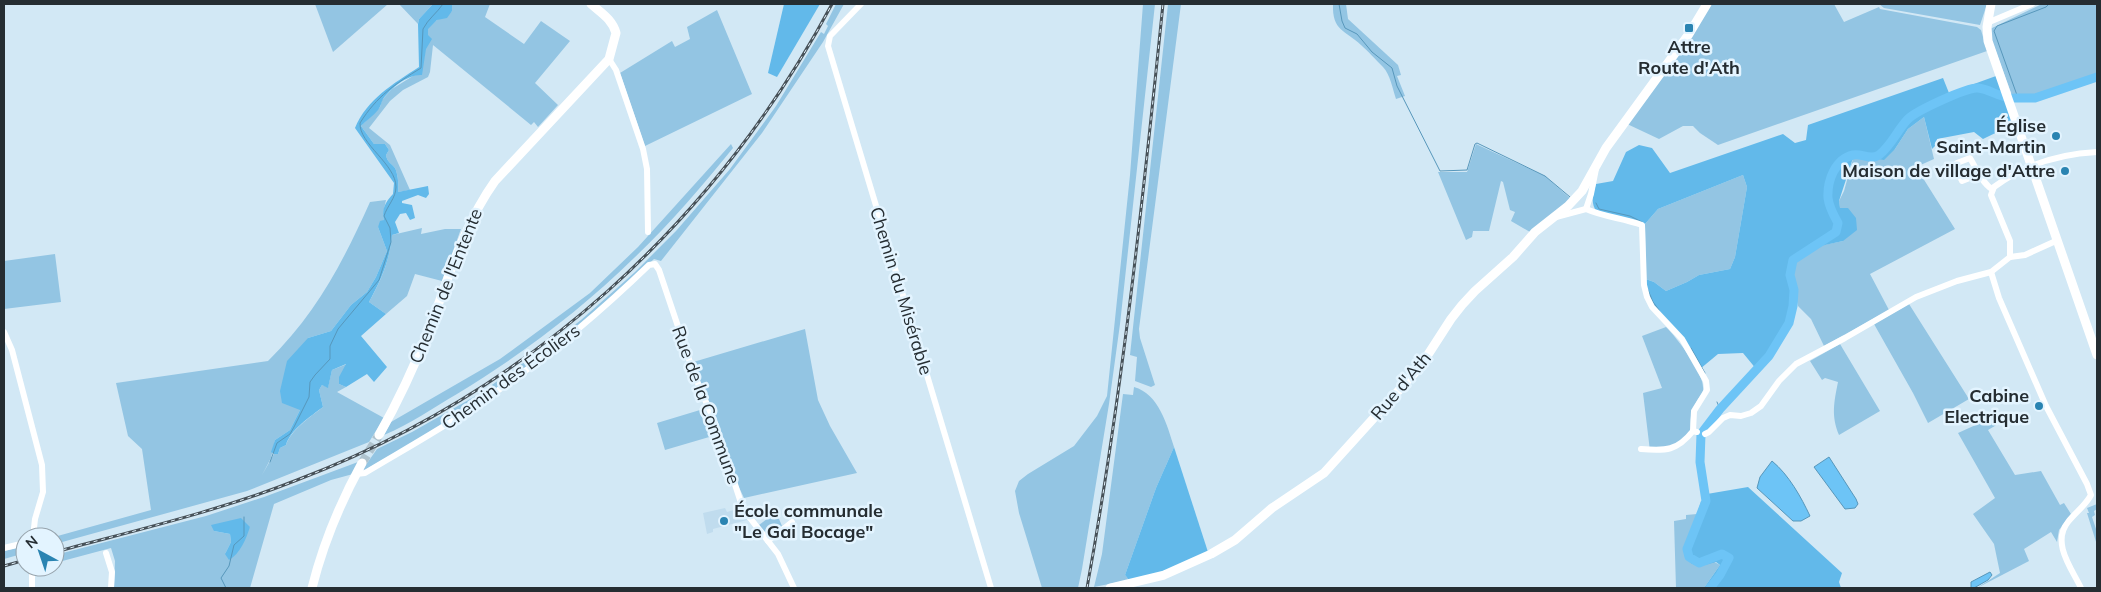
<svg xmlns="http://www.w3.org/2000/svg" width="2101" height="592" font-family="Mulish,sans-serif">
  <rect width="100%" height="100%" fill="#d2e8f5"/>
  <path fill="#c0dcee" d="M725 508 727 512 740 508 747 520 713 529V532L707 534 703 513Z"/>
  <g fill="#93c5e3" fill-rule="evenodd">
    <path d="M315 4H388L333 52Z"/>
    <path d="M399 4H433L419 19 418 24Z"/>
    <path d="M452 4H490L485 17 524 44 541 21 570 41 535 83 558 105 538 127 534 122 531 125 433 45 430 72 428 77 403 90 390 101 369 128 390 145 410 190 398 192C399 186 398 174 395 168 391 163 387 162 386 155L389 150 385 144H374L361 126 380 107 382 100 392 89 416 74 424 58 427 29 437 20 452 11Z"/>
    <path d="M836 4H844L823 42 762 133 661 261 654 259 611 300 534 362 448 422 365 470 363 469 377 449 412 432 479 394 546 347 581 320 635 272 676 231 730 169 776 106 821 32 824 34 828 26 826 24Z"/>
    <path d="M1143 4H1155L1120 324 1109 404 1082 569 1078 588H1042L1019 513 1015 491 1019 481 1028 474 1074 446 1097 416 1107 396 1130 175Z"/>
    <path d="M1168 4H1181L1139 329 1140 338 1155 385 1151 387 1135 381 1137 357 1130 355Z"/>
    <path d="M1333 4H1346L1348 19 1398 65 1401 75 1397 76 1405 96 1396 99C1393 90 1390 74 1383 67 1376 60 1368 51 1361 45 1345 30 1332 31 1333 4Z"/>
    <path d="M1707 4H1834L1844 22 1879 7 1880 9 1977 27 1981 30 1987 51 1718 145 1700 133 1693 126H1683L1659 139 1625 123Z"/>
    <path d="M1879 4H1987L1980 25 1884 8Z"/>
    <path d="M2042 4H2097V77L2035 98H2013L1991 38 1990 29Z"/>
    <path d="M717 10 752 94 645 146 620 73 672 41 675 47 690 39 687 27Z"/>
    <path d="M1924 117 1934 159 1916 167 1955 229 1870 274 1889 310 1824 346 1811 319 1798 306 1791 274 1795 260 1819 246 1843 241 1839 201 1844 191 1854 155 1871 158 1895 149 1908 129Z"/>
    <path d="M731 144 733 148C702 186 670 224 634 258 581 310 521 355 457 394 433 408 410 424 384 435L391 422 500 359 590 293 638 247Z"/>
    <path d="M1476 144 1545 176 1571 199 1530 232 1511 221 1515 212 1510 210 1503 182 1501 181 1489 231H1473L1472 237 1466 240 1438 172H1467Z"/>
    <path d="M1743 175 1747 187 1735 257 1730 269 1699 275 1687 282 1666 291 1654 282 1646 279 1645 224 1658 209Z"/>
    <path d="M386 200 383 214 384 220 378 227 387 251 376 277 367 292 351 305 331 331 308 338 300 410 290 430 275 440 271 458 262 475 274 454H278L280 448 286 445C291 430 310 417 323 407L319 390 322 385 328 387 332 370 347 364 339 384 346 387 337 392 384 418 369 442 247 491 55 544 54 537 151 510 142 449 128 436 116 383 268 361C316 314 343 262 370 202Z"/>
    <path d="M422 228 421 234 445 229H461L442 281 415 274 407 296 386 314 369 302C381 281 390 260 392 235Z"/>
    <path d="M55 254 61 302 4 309V261Z"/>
    <path d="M1909 304 1969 399 1928 423 1913 393 1874 324Z"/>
    <path d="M1666 327C1677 338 1706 375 1703 391 1702 395 1698 398 1697 401 1690 412 1690 420 1691 432L1676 449 1650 451 1643 393 1662 388 1642 336Z"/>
    <path d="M805 329 818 400 830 426 857 473 744 498 726 459 690 363Z"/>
    <path d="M1840 344 1880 411 1839 435C1831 416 1834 402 1838 382L1825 378 1822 380 1810 361Z"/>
    <path d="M1134 387C1159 394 1167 425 1174 447L1156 488 1125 575 1129 580 1094 587 1102 554 1123 394 1133 395Z"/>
    <path d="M700 410 704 424 713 427 716 435 665 450 657 423Z"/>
    <path d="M2002 413 2005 420 1988 430 2015 475 2041 471 2060 505 2064 503 2071 514 2059 530 2057 542 2051 532 2024 549 2029 561 1977 588 2000 573 1994 544 1973 514 1995 498 1958 433Z"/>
    <path d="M358 462 353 474 331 480 274 504 250 588H114L115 561 111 548 55 563V555L206 516 264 497ZM250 527 225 554 231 542 230 534 214 531Z"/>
    <path d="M1707 500 1686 547 1720 565 1704 588H1676L1674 521 1686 519V515L1697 514 1701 501Z"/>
    <path d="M2097 504V509L2094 511 2095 515 2092 517 2097 532V545L2087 513H2089L2087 508Z"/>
    <path d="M776 512 782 526 769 536 759 525Z"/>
    <path d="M25 546V553L4 559V551Z"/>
  </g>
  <g fill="#62b9ea">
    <path d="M433 4H452V11L447 18 437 20 428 29V35L432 39 426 49 422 75C408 74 391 88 383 99 381 103 381 106 378 110 373 116 367 120 361 126L374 144H385L389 150 386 155C387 162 391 163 395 168 398 174 399 186 398 192L428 186 429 194 426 198 418 195 402 201V203L412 205 415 218 410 220 406 213 400 214 395 222 399 233 392 235C390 260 381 280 369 302L386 314 361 336 387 367 374 382 367 374 346 387 339 384V377L346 364 332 370 328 388 322 385 319 390 323 407C311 416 290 430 286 445L280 448 278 454H274L271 452 275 440 290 430 300 410 282 403 280 391 287 361 308 338 331 331 351 305 367 292 376 277 387 251 378 227 380 221 384 220C381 210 386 201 393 194L394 183 355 128C367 99 393 84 419 67L418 24 419 19Z"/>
    <path d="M784 4H820L777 77 768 73Z"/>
    <path d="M1996 76 2014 124 1983 139 1974 132 1937 139 1936 145 1932 149 1924 117 1908 129 1895 149 1884 160 1854 155 1839 201 1840 208H1848L1856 218 1857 230 1843 241 1807 249 1793 260C1792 264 1790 270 1790 275 1790 286 1795 295 1793 306 1790 328 1771 354 1757 370L1743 353 1718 354 1700 369 1689 351 1652 307 1643 278 1654 282 1666 291 1687 282 1699 275 1730 269 1735 257 1747 187 1743 175 1658 209 1645 224 1597 212C1590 203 1593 194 1596 184L1613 181 1626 152 1639 145 1652 148 1670 173 1783 134 1795 143 1806 140 1808 125 1943 78 1949 93Z"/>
    <path d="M1174 447 1208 552 1162 573 1129 580 1125 575 1156 488Z"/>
    <path d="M1748 487 1842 573 1839 582 1841 588H1704L1720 565 1716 562C1700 567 1685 570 1686 547L1707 500V494Z"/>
    <path d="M241 518 250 527C246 539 240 554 229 560L225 554 231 542 230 534 214 531 211 525Z"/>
  </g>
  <g fill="#6dc4f6" stroke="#5797bb">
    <path d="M1829 457 1856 499 1858 504 1855 508 1845 509 1814 467Z"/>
    <path d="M1772 461C1789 475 1801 497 1810 516L1801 521H1793L1757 488 1760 477Z"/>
    <path d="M1990 572 1992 575 1988 580 1974 588H1971V582Z"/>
  </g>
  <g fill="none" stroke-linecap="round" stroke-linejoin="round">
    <g stroke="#5797bb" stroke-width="1">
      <path d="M1339 4 1342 21 1345 28 1357 34 1372 52 1392 68 1397 86 1440 171 1467 170 1475 144 1477 143 1545 176 1570 197"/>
      <path d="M2018 98 1994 31 1997 26 2046 7 2049 4"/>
      <path d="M1596 203 1599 209 1630 216 1642 222"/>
      <path d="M1648 290 1653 302 1659 310"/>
      <path d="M1691 348 1705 373"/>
      <path d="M1717 402 1720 409"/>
      <path d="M270 462 277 443 290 434 294 427 309 397 310 382 315 375 330 359V346L338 329 379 280 391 242 390 228 384 216C387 206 396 198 396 187 396 164 359 144 360 123 377 96 395 84 421 68L423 29C428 19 437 13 443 4"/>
      <path d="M226 588 221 578 229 566 234 545 244 536V517"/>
    </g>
    <g stroke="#6dc4f6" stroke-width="9">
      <path d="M2015 98H2035L2097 77"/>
      <path d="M1710 588 1720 575 1729 558 1722 554 1699 563 1689 557 1687 549 1706 501 1700 462 1701 434 1720 409 1769 356 1789 323 1793 306 1794 290 1790 275 1793 260 1836 232 1838 223C1834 216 1829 207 1828 198 1827 181 1835 159 1853 155 1862 153 1870 161 1879 155 1891 146 1898 129 1908 119 1916 111 1967 87 1978 88 1989 89 1999 97 2011 98"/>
    </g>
    <path stroke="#afc3ce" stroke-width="9" stroke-dasharray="9 4.5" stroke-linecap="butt" d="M362 463 379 435"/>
    <g stroke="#fff" stroke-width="6">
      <path d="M861 4 830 36 828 46 991 588"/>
      <path d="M1987 23 2032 4"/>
      <path d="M609 59 616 70 643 149 647 169 648 232"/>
      <path d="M1980 174 1962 181 1955 166 1957 163 1970 158C1976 168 1982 183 1992 189"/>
      <path d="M1586 209C1604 217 1623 218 1642 225L1644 285 1647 297 1652 307 1682 339 1706 381 1707 390 1694 411 1693 431 1697 432"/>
      <path d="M1586 209 1591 194 1596 169"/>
      <path d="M1556 217 1586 209"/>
      <path d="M2010 257V241L1991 195 1994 187C2025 164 2059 154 2097 152"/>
      <path d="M1991 272 1999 298 2046 406 2087 484 2091 495C2085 506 2076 512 2068 522 2051 543 2072 569 2081 588"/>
      <path d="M4 332 12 350 42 465 43 492 35 519 33 537"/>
      <path d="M1705 434 1709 432 1723 418 1730 415 1741 416 1751 413 1761 406 1779 381 1796 364 1845 338 1916 297 1957 281 1991 272 2010 257 2025 255 2058 240"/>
      <path d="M1641 449C1666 451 1677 451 1693 431"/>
      <path d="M356 474 365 473C400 452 436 432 469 410 534 368 593 319 649 265L655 264 659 270 694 374 715 423 743 509 778 554 794 588"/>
      <path d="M768 541 792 522"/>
      <path d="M4 548 25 543"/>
      <path d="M106 553 112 572 111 588"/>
      <path d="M32 588V567"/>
    </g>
    <g stroke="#fff" stroke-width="9">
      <path d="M1991 4 1987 27 1988 41 2097 355"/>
      <path d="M379 435C399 400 415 365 430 327 449 277 463 226 495 181L609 59 616 33C612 19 601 13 591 4"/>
      <path d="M312 588C323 544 340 503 362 463"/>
      <path d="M1110 588 1164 575 1211 554 1235 540 1272 508 1324 473 1420 367 1451 319 1462 305 1475 291 1513 257 1535 232 1568 206 1582 191 1606 148 1689 34 1707 4"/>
    </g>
    <defs>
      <g id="rail">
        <path d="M55 552C136 530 219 511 297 480 530 391 715 223 832 4"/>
        <path d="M4 566 25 560"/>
        <path d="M1087 588C1122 395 1143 199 1163 4"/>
      </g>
    </defs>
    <use href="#rail" stroke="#475158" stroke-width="3"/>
    <use href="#rail" stroke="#e3f4ff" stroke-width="1" stroke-dasharray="4" stroke-linecap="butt"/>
  </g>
  <g fill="#2a84b2" stroke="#e3f4ff" stroke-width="2">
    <rect x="1684" y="23" width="10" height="10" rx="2.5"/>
    <circle cx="2056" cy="136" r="5"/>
    <circle cx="2065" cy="171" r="5"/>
    <circle cx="2039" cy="406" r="5"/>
    <circle cx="724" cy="521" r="5"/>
  </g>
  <g text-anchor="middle" stroke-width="5" stroke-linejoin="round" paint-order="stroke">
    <g font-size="18" font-weight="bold" fill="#252d32" stroke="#e3f4ff" text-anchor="end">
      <text x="1689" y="53" text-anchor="middle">Attre<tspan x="1689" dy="21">Route d'Ath</tspan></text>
      <text x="2046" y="132">Église<tspan x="2046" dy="21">Saint-Martin</tspan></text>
      <text x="2055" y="177">Maison de village d'Attre</text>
      <text x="2029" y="402">Cabine<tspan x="2029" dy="21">Electrique</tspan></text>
      <text x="734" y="517" text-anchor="start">École communale<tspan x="734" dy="21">"Le Gai Bocage"</tspan></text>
    </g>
    <g font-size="18" fill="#252d32" stroke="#e3f4ff">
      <text transform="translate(446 286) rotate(-68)" y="6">Chemin de l'Entente</text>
      <text transform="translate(901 291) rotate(73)" y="6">Chemin du Misérable</text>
      <text transform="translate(511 377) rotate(-36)" y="6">Chemin des Écoliers</text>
      <text transform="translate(1401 386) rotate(-50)" y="6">Rue d'Ath</text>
      <text transform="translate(706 405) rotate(70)" y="6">Rue de la Commune</text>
    </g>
  </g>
  <rect width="2101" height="592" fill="none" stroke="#252d32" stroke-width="10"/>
  <g transform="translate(40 552) rotate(320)"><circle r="24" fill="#e3f4ff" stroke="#97a4ad"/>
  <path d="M0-4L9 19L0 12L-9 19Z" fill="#2a84b2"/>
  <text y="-8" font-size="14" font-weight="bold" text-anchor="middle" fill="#252d32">N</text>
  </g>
</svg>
